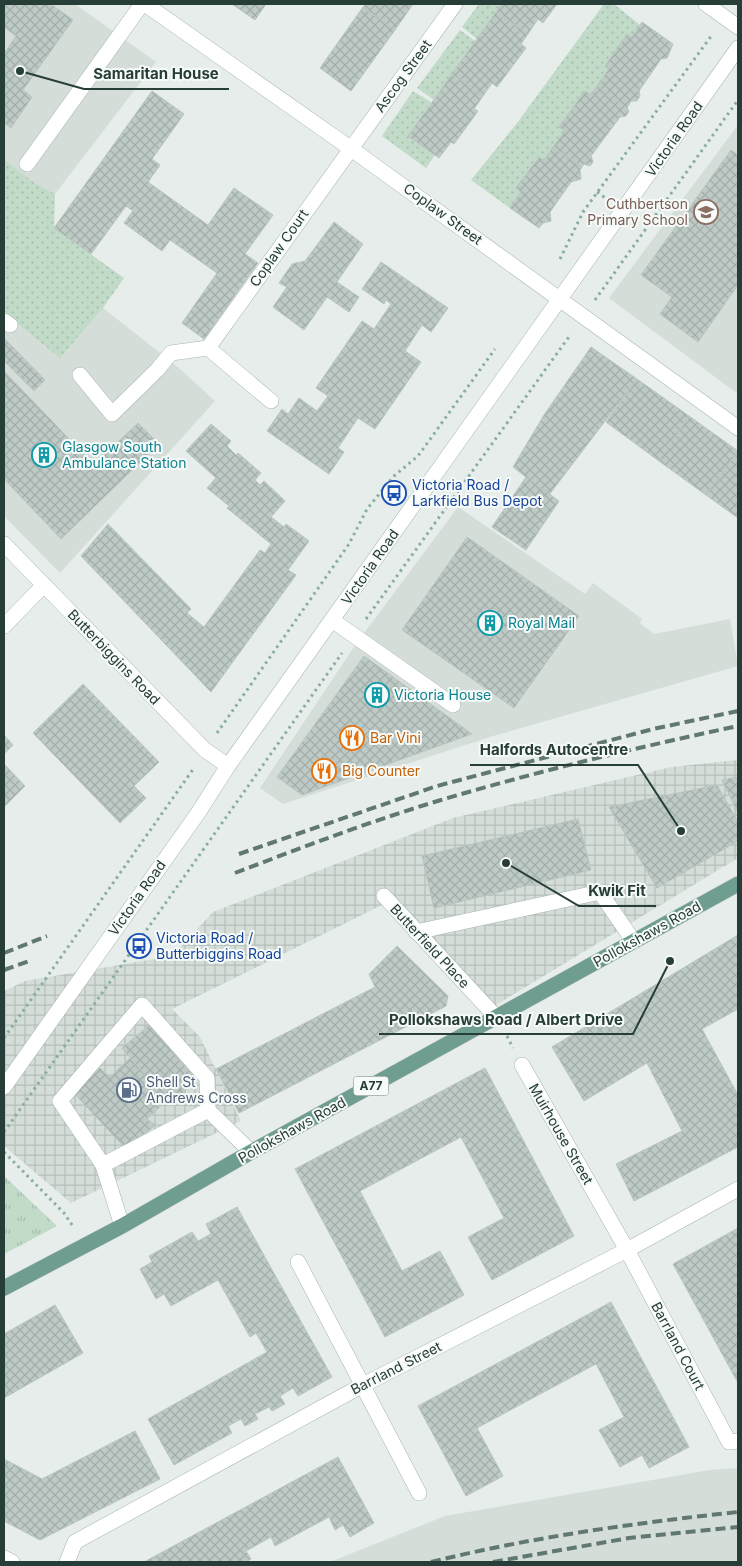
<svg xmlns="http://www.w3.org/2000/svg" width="742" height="1566" font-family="Inter,sans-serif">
  <defs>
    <pattern id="industrial-grid" width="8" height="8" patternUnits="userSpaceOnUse" patternTransform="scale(1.25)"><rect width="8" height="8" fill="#d4ddd8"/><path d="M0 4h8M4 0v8" fill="none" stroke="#b6bfba"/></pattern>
    <pattern id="grass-tufts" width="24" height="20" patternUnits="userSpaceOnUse" patternTransform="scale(1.25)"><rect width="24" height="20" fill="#c1dbc8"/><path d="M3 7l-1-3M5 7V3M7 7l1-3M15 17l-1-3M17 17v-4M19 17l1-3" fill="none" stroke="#a6bdac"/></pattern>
    <pattern id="park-dots" width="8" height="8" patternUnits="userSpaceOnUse" patternTransform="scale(1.25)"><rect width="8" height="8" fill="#c1dbc8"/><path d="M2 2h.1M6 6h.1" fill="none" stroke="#a6bdac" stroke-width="1.8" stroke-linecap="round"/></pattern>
    <pattern id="building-cross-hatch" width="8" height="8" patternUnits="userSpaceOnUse" patternTransform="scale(1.25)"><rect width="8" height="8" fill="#becac5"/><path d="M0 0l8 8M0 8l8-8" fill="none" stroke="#a3aeaa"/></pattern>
  </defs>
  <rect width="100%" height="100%" fill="#e6edea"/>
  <g fill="#d4ddd8">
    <path d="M4 4H75L156 62 55 194 32 181 4 159Z"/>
    <path d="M738 125V394L609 298Z"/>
    <path d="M103 308 179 368 215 401 60 573 4 516V313L60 358Z"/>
    <path d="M458 507 585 594 593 583 642 619 640 623 654 634 730 619 738 666 493 736 283 804 260 788 356 644Z"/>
    <path d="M738 1468V1562H330L445 1516 710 1470Z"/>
  </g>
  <path fill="url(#industrial-grid)" d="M738 760V858L488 1010 382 905 172 1009 200 1037 241 1121 71 1203 4 1146V991L25 981 172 956 213 912 453 818 671 767Z"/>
  <path fill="url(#grass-tufts)" d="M4 1176 57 1226 4 1254Z"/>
  <g fill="url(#park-dots)">
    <path d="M479 4H502L477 39 462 27Z"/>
    <path d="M604 4H614L640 25 632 37 627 34 605 66 609 69 591 95 585 91 560 127 565 131 544 160 538 157 517 188 521 192 510 208 471 180 517 123Z"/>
    <path d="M460 30 475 41 434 100 417 88Z"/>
    <path d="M413 91 431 102 408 136 435 155 426 168 382 136Z"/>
    <path d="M4 159 32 181 55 194 54 228 124 278 103 308 60 358 4 313Z"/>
  </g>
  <g fill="url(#building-cross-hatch)" stroke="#b9c6c0">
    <path d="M4 4H51L73 20 23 90 32 97 11 128 4 123V50L6 51 16 36 4 27Z"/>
    <path d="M232 4H266L255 20Z"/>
    <path d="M366 4H413L395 30 363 7Z"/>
    <path d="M502 4H557L543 23 538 19 528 34 496 12Z"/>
    <path d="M363 7 395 30 351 91 320 68Z"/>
    <path d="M496 12 528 34 521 44 526 48 497 87 492 83 483 96 452 74Z"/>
    <path d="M642 22 673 44 667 58 661 59 639 91 640 96 637 101H631L627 108 597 86 609 69 605 66 627 34 632 37Z"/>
    <path d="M452 74 483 96 474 109 478 111 454 144 451 142 439 158 408 136Z"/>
    <path d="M597 86 627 108 629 111 626 116 620 117 591 156 593 162 590 166 584 164 582 167 553 147 565 131 559 127 585 91 591 95Z"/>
    <path d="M152 91 184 114 152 159 160 165 148 182 208 225 234 188 273 215 245 254 258 263 204 339 182 323 217 273 170 240 162 251 124 223 133 211 126 206 91 254 54 228Z"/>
    <path d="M553 147 582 167 580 170 581 179 571 182 550 212 551 221 543 223 539 228 510 208 521 192 516 188 539 157 544 160Z"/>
    <path d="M731 150 738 155V285L698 342 660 314 672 297 641 275Z"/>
    <path d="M334 222 363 244 337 282 359 297 349 312 327 297 304 330 273 307 287 287 279 283 292 264 305 261Z"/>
    <path d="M381 262 448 308 431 332 422 325 405 351 421 362 375 429 358 418 338 448 344 452 329 474 267 431 282 409 288 414 299 398 317 411 328 396 316 388 362 321 374 329 391 304 386 300 384 304 362 289Z"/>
    <path d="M4 338 45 380 34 391 4 361Z"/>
    <path d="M591 347 637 379 549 495 513 467 544 415Z"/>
    <path d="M4 371 94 465 138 423 159 444 61 539 4 479Z"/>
    <path d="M637 379 689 416 659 461 606 422Z"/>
    <path d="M689 416 738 451 706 495 659 461Z"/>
    <path d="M211 424 231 441 227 446 236 455 238 453 261 473 255 480 260 485 264 481 285 501 271 517 284 527 286 524 309 541 288 570 296 575 211 692 81 556 108 524 191 609 187 613 204 627 260 550 265 553 271 544 227 508 229 506 207 488 216 478 186 451Z"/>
    <path d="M738 451V518L706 495Z"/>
    <path d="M526 477 559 501 526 550 492 527Z"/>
    <path d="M467 537 579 616 514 708 402 630Z"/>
    <path d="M364 656 472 734 302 795 277 777Z"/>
    <path d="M83 684 159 762 134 786 146 798 120 823 33 733Z"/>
    <path d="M4 735 13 745 4 754Z"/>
    <path d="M4 764 25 786 4 807Z"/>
    <path d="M738 777V813L722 780Z"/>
    <path d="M717 785 738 822V841L657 888 609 807Z"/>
    <path d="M578 819 591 870 434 908 422 856Z"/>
    <path d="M738 935V1009L702 1029 738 1095V1147L634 1201 616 1164 682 1131 647 1063 584 1101 552 1047Z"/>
    <path d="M397 946 448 996 446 1006 239 1113 216 1069 375 987 369 974Z"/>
    <path d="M149 1025 197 1080 170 1104 122 1048Z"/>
    <path d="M130 1058 167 1100 147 1119 155 1125 127 1150 72 1091 100 1068 110 1077Z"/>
    <path d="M485 1068 574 1236 492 1280 468 1237 504 1218 461 1137 360 1191 402 1271 440 1251 464 1295 385 1337 295 1169Z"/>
    <path d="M237 1207 332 1377 298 1396 293 1388 280 1396 285 1404 272 1411 269 1407 255 1414 258 1419 245 1426 241 1419 228 1426 232 1433 174 1465 148 1419 267 1352 256 1333 250 1337 218 1280 171 1306 164 1294 156 1299 140 1269 152 1262 149 1256 192 1232 198 1241 211 1234 206 1224Z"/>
    <path d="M738 1228V1383L673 1264Z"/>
    <path d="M611 1302 689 1447 649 1468 642 1455 620 1467 599 1430 624 1417 596 1364 477 1428 503 1476 466 1496 418 1406Z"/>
    <path d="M55 1305 83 1353 4 1398V1334Z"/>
    <path d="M135 1431 160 1479 40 1540 4 1521V1459L42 1479Z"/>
    <path d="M338 1457 374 1523 350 1537 343 1525 335 1530 329 1517 275 1546 271 1537 246 1551 251 1559 246 1562H144Z"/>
  </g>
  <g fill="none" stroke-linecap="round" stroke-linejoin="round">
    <defs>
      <g id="minor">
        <path d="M145 4 350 148 738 428"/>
        <path d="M706 4 738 27"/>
        <path d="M27 164 142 4"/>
        <path d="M4 321 10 325"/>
        <path d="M80 375 112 414 157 370 171 353 208 348"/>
        <path d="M271 401 208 348 455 4"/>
        <path d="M4 544 205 750 228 766"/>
        <path d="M332 620 453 705"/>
        <path d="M4 626 44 585"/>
        <path d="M384 896 497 1018"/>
        <path d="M416 932 600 892 634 942"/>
        <path d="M522 1065 627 1250 729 1442 738 1441"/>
        <path d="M4 1087 198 813 228 766 738 48"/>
        <path d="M103 1165 60 1101 142 1005 207 1078 208 1110"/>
        <path d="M122 1226 103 1165 208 1110 251 1152"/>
        <path d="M298 1262 419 1493"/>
        <path d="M4 1558 12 1562"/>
        <path d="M67 1562 75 1542 363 1385 627 1250 738 1189"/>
      </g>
      <path id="major" d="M4 1288 122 1226 251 1152 738 884"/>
    </defs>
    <use href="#minor" stroke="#a9b5b1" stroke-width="16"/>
    <use href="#major" stroke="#c3c9c7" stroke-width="16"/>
    <g stroke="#8aada1" stroke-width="3" stroke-dasharray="2.5 4" stroke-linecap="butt">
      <path d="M597 192 607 199"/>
      <path d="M560 259 583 212 712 35"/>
      <path d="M595 300 738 100"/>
      <path d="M366 619 571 334"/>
      <path d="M217 733 349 544 367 509 394 476 418 456 495 349"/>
      <path d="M507 1036 513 1048"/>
      <path d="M4 1038 194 768"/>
      <path d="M4 1132 342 653"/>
      <path d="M4 1152 64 1213 74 1228"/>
    </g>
    <use href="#minor" stroke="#fff" stroke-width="15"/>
    <use href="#major" stroke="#6f9d91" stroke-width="15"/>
    <g stroke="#617872" stroke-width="4" stroke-dasharray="10 5" stroke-linecap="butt">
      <path d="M239 854 437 786 653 729 738 711"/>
      <path d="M235 873C303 847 371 821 441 800 539 771 639 747 738 726"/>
      <path d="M4 953 47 936"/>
      <path d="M4 970 32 960"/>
      <path d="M431 1562C532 1537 635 1523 738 1512"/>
      <path d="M493 1562 629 1538 738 1527"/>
    </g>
  </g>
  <defs>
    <symbol id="school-ring" viewBox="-11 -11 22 22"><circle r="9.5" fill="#f6faf8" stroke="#8d6e63" stroke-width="1.5"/><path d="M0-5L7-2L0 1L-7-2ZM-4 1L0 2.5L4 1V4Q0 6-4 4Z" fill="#8d6e63"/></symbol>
    <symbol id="building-ring" viewBox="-11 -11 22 22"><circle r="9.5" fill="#f6faf8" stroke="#0f9aa8" stroke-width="1.5"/><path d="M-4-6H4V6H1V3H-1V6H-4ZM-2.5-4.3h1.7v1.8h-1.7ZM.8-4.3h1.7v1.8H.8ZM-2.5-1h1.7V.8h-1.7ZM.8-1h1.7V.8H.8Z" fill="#0f9aa8"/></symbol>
    <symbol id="bus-ring" viewBox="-11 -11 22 22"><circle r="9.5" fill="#f6faf8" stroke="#1a4fb4" stroke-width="1.5"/><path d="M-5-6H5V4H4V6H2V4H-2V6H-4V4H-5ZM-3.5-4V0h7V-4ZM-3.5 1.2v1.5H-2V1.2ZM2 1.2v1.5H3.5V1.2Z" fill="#1a4fb4"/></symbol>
    <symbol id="restaurant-ring" viewBox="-11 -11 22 22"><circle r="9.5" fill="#f6faf8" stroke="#e8710a" stroke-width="1.5"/><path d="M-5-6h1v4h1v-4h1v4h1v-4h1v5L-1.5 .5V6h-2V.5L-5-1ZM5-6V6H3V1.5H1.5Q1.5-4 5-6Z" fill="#e8710a"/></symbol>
    <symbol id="fuel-ring" viewBox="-11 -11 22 22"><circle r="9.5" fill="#f6faf8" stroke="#5c6f8a" stroke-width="1.5"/><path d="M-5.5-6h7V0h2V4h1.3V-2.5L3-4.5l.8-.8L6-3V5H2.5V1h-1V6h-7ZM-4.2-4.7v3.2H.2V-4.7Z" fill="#5c6f8a"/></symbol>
  </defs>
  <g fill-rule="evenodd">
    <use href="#school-ring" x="692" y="198" width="28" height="28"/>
    <use href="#building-ring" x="30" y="441" width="28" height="28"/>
    <use href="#bus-ring" x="380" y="479" width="28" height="28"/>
    <use href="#building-ring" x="476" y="609" width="28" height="28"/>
    <use href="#building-ring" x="363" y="681" width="28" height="28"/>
    <use href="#restaurant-ring" x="338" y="724" width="28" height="28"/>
    <use href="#restaurant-ring" x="310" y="757" width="28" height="28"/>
    <use href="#bus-ring" x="125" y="932" width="28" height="28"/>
    <use href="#fuel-ring" x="115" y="1076" width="28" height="28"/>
  </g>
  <g text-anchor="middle" stroke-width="4" stroke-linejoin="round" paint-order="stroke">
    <rect fill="#f6faf8" stroke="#657671" stroke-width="1" x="353.5" y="1076.5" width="35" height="19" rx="4"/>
    <g font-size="12" font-weight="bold" fill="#273d37">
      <text x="371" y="1090">A77</text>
    </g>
    <g font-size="14" fill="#273d37" stroke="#f6faf8">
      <text transform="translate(403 76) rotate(-54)" y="5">Ascog Street</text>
      <text transform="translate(674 139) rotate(-55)" y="5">Victoria Road</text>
      <text transform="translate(443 214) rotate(36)" y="5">Coplaw Street</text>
      <text transform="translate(279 248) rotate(-55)" y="5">Coplaw Court</text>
      <text transform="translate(370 567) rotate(-55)" y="5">Victoria Road</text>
      <text transform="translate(114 657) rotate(46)" y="5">Butterbiggins Road</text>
      <text transform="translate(137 898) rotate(-55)" y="5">Victoria Road</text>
      <text transform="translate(647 934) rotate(-29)" y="5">Pollokshaws Road</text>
      <text transform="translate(430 946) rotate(47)" y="5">Butterfield Place</text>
      <text transform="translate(292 1130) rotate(-29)" y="5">Pollokshaws Road</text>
      <text transform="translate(561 1134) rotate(60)" y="5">Muirhouse Street</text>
      <text transform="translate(678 1346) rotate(62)" y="5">Barrland Court</text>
      <text transform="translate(396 1368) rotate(-27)" y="5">Barrland Street</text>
    </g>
    <g font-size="14" fill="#785e54" stroke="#f6faf8" text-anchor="end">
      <text x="688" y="209">Cuthbertson<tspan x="688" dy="16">Primary School</tspan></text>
    </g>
    <g font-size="14" fill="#0d838f" stroke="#f6faf8" text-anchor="start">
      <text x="62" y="452">Glasgow South<tspan x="62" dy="16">Ambulance Station</tspan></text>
      <text x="508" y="628">Royal Mail</text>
      <text x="394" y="700">Victoria House</text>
    </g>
    <g font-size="14" fill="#164399" stroke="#f6faf8" text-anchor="start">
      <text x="412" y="490">Victoria Road /<tspan x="412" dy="16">Larkfield Bus Depot</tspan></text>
      <text x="156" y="943">Victoria Road /<tspan x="156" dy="16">Butterbiggins Road</tspan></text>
    </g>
    <g font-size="14" fill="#c56008" stroke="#f6faf8" text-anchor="start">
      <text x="370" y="743">Bar Vini</text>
      <text x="342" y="776">Big Counter</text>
    </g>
    <g font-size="14" fill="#4e5e75" stroke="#f6faf8" text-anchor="start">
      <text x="146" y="1087">Shell St<tspan x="146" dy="16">Andrews Cross</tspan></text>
    </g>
  </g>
  <path fill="none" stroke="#273d37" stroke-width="2" d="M20 71L84 89H229M681 831L638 765H470M506 863L579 906H656M670 961L633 1034H379"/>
  <g fill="#273d37" stroke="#f6faf8" stroke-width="2">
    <circle cx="20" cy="71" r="5"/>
    <circle cx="681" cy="831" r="5"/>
    <circle cx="506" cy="863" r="5"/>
    <circle cx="670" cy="961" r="5"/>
  </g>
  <g font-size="15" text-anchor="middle" font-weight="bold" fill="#273d37" stroke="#f6faf8" stroke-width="4" stroke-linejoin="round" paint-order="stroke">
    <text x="156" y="79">Samaritan House</text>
    <text x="554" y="755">Halfords Autocentre</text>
    <text x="617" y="896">Kwik Fit</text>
    <text x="506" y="1025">Pollokshaws Road / Albert Drive</text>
  </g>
  <rect width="742" height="1566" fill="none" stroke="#273d37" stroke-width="10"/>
</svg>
